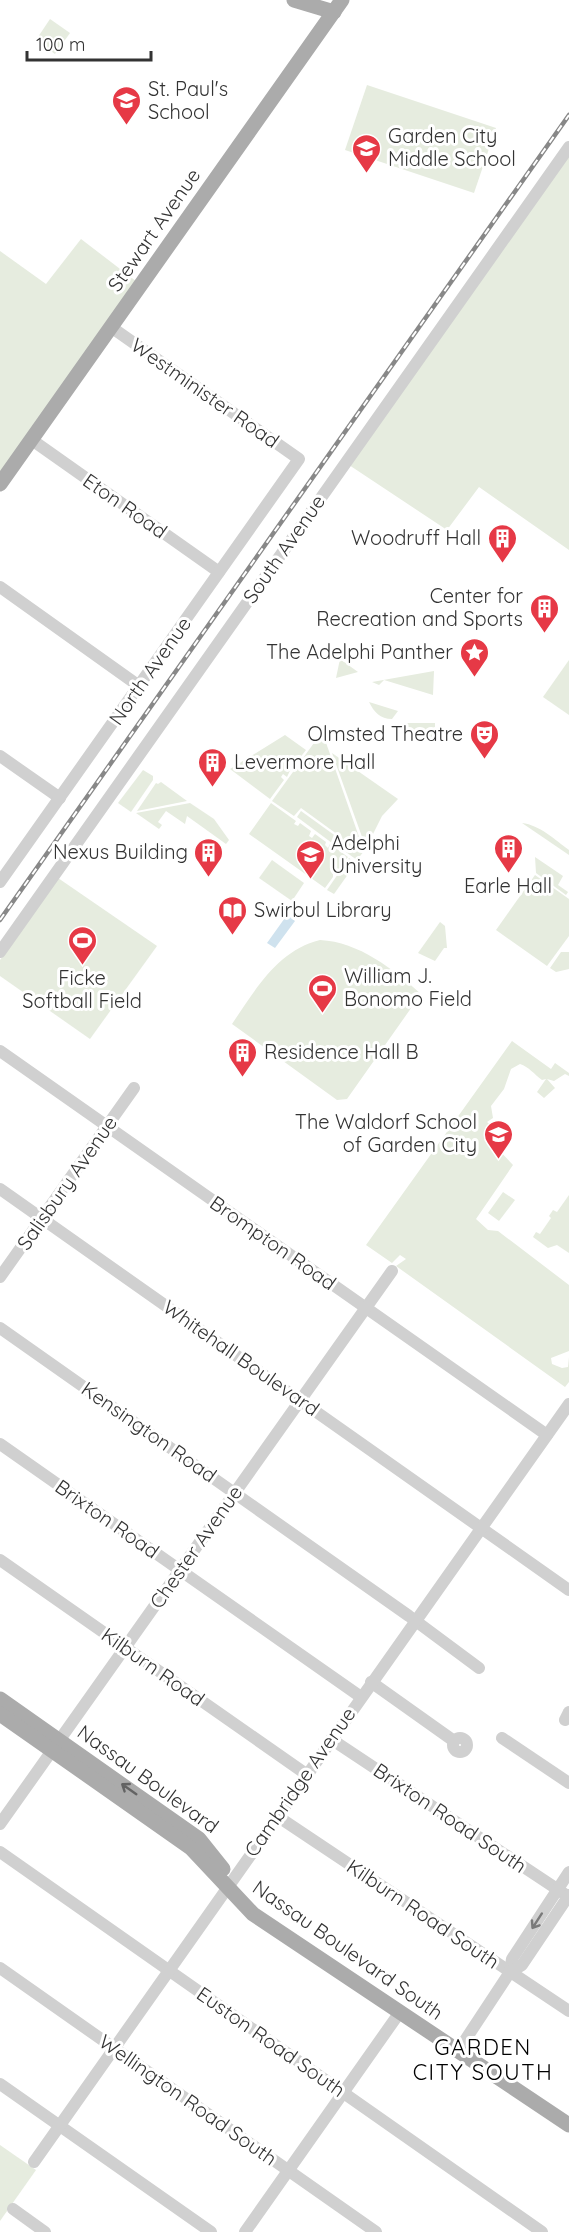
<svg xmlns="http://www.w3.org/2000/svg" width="569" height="2232" font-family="Quicksand,sans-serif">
  <rect width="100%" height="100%" fill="#fff"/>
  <g fill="#e6ecdf">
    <path d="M50 19 70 33 55 54 36 40Z"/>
    <path d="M367 85 496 128 474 193 345 150Z"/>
    <path d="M569 155V550L479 487 447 530 346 463Z"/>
    <path d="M81 239 141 285 0 485V251L46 284Z"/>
    <path d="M340 659 358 672 336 678Z"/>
    <path d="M569 660V715L543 697Z"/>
    <path d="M434 671 433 695 384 680 379 685 372 682Z"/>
    <path d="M369 702 398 711 392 719C380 719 374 712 369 702Z"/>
    <path d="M395 723H435V733L442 737 436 743Z"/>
    <path d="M285 735 306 750 296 763 294 762 287 777 283 774 281 777 284 780 270 799 230 769Z"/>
    <path d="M319 736 324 737 364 851 357 860 336 845 341 837 301 808 294 816 272 801Z"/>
    <path d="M332 753 398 799 382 816 366 848Z"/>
    <path d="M143 770 153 776V780L131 812 118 803Z"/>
    <path d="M161 782 187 801 137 811 156 783 158 784Z"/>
    <path d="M190 803 214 819 229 840 226 844 187 816 185 824 166 811 158 822 162 825 159 829 136 813Z"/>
    <path d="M271 803 296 821 294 824 298 826 300 823 311 831 309 836 312 838 315 834 326 842 325 845 328 848 330 844 348 857 337 872H333V877L325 888 249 834Z"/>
    <path d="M301 811 337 837 332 843 297 817Z"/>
    <path d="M522 823C540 825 555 840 569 850V855Z"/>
    <path d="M535 857 563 876 558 885 568 892 566 895 536 873Z"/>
    <path d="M349 858 356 863 334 894 327 890Z"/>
    <path d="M272 860 304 883 292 901 259 878Z"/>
    <path d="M535 875 569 899V936L547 966 496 930Z"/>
    <path d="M58 878 157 946 90 1039 0 976V960Z"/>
    <path d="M440 922 445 926 447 948H444L435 961 418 953Z"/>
    <path d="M320 940C359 942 393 969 421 994L347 1099 337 1100 232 1024C255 990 278 950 320 940Z"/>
    <path d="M561 952H569V969L556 972 550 968Z"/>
    <path d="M512 1041 551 1069 555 1063 569 1073V1076L565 1074 554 1081 547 1079 555 1088 544 1098 537 1092 546 1079 542 1080C534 1074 529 1067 520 1064L511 1069 504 1089 491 1106 493 1118 487 1122 503 1135 496 1147 513 1165 476 1219 488 1230 498 1231 569 1285V1351L551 1358 552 1364 562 1368 568 1367 569 1357V1382L565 1387 396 1266 406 1259 400 1255 392 1263 366 1245Z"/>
    <path d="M503 1192 515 1200 499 1221 488 1213Z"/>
    <path d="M569 1195V1253L557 1245 548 1248 533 1237 536 1232 540 1234 551 1218 549 1216 553 1210 557 1212Z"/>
    <path d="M0 2145 36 2170 0 2221Z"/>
  </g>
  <path fill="#cfe2ee" d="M287 915 295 921 275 948 267 943Z"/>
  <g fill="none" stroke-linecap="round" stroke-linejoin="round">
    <g stroke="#d0d0d0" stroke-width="12">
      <path d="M32 440 219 572"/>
      <path d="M0 587 139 686"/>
      <path d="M0 756 60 798"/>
      <path d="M0 882 299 459 111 327"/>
      <path d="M0 952 569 147"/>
      <path d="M0 1051 547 1435"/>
      <path d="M0 1189 569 1590"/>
      <path d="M0 1277 134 1088"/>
      <path d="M0 1328 409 1616 479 1668"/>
      <path d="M0 1444 361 1697"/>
      <path d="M0 1560 306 1774"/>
      <path d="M371 1682 454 1741"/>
      <path d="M565 1720 569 1712"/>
      <path d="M502 1738 569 1783"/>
      <circle cx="460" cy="1745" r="7"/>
      <path d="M331 1739 569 1897"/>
      <path d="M277 1816 569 2011"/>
      <path d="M0 1824 392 1271"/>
      <path d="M0 1852 542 2232"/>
      <path d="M0 1968 376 2232"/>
      <path d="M510 1972 512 1959 569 1872"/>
      <path d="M458 2051 510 1972 522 1965 569 1895"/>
      <path d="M0 2084 211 2232"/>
      <path d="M34 2162 569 1404"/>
      <path d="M13 2209 45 2232"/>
      <path d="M245 2232 400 2012"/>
    </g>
    <g stroke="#ababab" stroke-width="15">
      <path d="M294 0 334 12"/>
      <path d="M0 484 342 0"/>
      <path d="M0 1699 199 1839 223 1869"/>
      <path d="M0 1714 191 1848 253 1914 569 2125"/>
    </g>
    <defs>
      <path id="rail" d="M0 920 569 115"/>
    </defs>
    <use href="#rail" stroke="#888" stroke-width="4.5"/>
    <use href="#rail" stroke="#fff" stroke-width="2" stroke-dasharray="7" stroke-linecap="butt"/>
  </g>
  <defs><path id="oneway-shaft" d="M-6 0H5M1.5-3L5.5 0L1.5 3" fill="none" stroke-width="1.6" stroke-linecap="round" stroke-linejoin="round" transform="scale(1.5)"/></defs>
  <use stroke="#636363" href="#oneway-shaft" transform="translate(129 1789) rotate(-145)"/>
  <use stroke="#7a7a7a" href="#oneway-shaft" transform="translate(537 1921) rotate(123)"/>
  <defs>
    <symbol id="school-pin" viewBox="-11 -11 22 30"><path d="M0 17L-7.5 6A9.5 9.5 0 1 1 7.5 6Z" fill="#e63946" stroke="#fff"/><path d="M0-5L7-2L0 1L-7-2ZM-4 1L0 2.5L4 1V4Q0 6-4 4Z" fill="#fff"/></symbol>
    <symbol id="building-pin" viewBox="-11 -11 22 30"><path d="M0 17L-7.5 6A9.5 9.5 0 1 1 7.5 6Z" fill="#e63946" stroke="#fff"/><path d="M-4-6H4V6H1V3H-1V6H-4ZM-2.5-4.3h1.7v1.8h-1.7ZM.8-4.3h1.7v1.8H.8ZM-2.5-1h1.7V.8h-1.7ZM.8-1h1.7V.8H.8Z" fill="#fff"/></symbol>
    <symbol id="sight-pin" viewBox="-11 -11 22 30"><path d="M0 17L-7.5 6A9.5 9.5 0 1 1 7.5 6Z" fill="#e63946" stroke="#fff"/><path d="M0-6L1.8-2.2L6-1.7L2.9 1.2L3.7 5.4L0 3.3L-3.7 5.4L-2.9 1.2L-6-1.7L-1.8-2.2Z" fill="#fff"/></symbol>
    <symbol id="theatre-pin" viewBox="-11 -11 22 30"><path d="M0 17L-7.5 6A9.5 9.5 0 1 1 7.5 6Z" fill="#e63946" stroke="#fff"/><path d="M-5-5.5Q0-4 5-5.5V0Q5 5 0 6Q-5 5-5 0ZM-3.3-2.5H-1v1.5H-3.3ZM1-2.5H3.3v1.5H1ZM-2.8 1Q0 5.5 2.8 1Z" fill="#fff"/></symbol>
    <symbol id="university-pin" viewBox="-11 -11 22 30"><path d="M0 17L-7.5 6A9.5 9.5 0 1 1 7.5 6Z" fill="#e63946" stroke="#fff"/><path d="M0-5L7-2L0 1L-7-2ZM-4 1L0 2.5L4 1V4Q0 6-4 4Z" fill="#fff"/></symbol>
    <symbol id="library-pin" viewBox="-11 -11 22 30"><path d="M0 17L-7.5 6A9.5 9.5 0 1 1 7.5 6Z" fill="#e63946" stroke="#fff"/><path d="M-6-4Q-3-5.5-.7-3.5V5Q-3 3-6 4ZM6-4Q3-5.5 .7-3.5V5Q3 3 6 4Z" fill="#fff"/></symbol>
    <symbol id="stadium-pin" viewBox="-11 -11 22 30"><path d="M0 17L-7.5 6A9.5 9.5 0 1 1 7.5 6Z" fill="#e63946" stroke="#fff"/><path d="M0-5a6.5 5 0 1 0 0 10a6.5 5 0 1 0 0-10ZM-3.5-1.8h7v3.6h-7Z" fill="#fff"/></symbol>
  </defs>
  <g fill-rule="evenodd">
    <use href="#school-pin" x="110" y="84" width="33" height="45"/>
    <use href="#school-pin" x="350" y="132" width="33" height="45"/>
    <use href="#building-pin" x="486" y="522" width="33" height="45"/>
    <use href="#building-pin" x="528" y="592" width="33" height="45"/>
    <use href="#sight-pin" x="458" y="636" width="33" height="45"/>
    <use href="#theatre-pin" x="468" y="718" width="33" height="45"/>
    <use href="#building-pin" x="196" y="746" width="33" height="45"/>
    <use href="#building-pin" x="492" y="832" width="33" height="45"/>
    <use href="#building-pin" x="192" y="836" width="33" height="45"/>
    <use href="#university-pin" x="294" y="838" width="33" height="45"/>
    <use href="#library-pin" x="216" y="894" width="33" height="45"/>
    <use href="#stadium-pin" x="66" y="924" width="33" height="45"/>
    <use href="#stadium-pin" x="306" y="972" width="33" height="45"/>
    <use href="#building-pin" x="226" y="1036" width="33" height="45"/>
    <use href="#school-pin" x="482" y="1118" width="33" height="45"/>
  </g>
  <g text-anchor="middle" stroke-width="6" stroke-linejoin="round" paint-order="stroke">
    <g font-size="20" fill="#333" stroke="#fff" text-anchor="start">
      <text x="148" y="96">St. Paul's<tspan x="148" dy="23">School</tspan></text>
      <text x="388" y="143">Garden City<tspan x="388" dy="23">Middle School</tspan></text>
      <text x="481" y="545" text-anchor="end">Woodruff Hall</text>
      <text x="523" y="603" text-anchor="end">Center for<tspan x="523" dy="23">Recreation and Sports</tspan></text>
      <text x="453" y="659" text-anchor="end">The Adelphi Panther</text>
      <text x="463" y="741" text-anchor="end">Olmsted Theatre</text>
      <text x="234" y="769">Levermore Hall</text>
      <text x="331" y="850">Adelphi<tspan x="331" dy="23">University</tspan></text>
      <text x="188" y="859" text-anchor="end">Nexus Building</text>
      <text x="508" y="893" text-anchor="middle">Earle Hall</text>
      <text x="254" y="917">Swirbul Library</text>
      <text x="344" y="983">William J.<tspan x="344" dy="23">Bonomo Field</tspan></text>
      <text x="82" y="985" text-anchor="middle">Ficke<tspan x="82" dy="23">Softball Field</tspan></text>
      <text x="264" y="1059">Residence Hall B</text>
      <text x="477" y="1129" text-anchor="end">The Waldorf School<tspan x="477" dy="23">of Garden City</tspan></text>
    </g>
    <g font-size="20" fill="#333" stroke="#fff">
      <text transform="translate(154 230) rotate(-55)" y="7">Stewart Avenue</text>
      <text transform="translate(205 393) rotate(35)" y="7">Westminister Road</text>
      <text transform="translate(125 506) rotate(35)" y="7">Eton Road</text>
      <text transform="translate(284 549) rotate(-55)" y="7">South Avenue</text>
      <text transform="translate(150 671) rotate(-55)" y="7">North Avenue</text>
      <text transform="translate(67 1183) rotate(-55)" y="7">Salisbury Avenue</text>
      <text transform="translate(273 1243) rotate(35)" y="7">Brompton Road</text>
      <text transform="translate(241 1358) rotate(35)" y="7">Whitehall Boulevard</text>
      <text transform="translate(149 1432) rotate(35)" y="7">Kensington Road</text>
      <text transform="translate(107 1519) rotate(35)" y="7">Brixton Road</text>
      <text transform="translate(196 1547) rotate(-55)" y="7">Chester Avenue</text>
      <text transform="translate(153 1667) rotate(35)" y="7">Kilburn Road</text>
      <text transform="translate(148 1779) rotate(36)" y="7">Nassau Boulevard</text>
      <text transform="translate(300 1782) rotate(-55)" y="7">Cambridge Avenue</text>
      <text transform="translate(450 1818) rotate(34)" y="7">Brixton Road South</text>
      <text transform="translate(423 1914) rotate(34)" y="7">Kilburn Road South</text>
      <text transform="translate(348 1950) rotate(35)" y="7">Nassau Boulevard South</text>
      <text transform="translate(271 2042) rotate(35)" y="7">Euston Road South</text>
      <text transform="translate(188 2100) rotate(35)" y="7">Wellington Road South</text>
    </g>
    <g font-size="22" letter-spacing="1.5" fill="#000" stroke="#fff">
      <text x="483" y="2055">GARDEN<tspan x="483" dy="25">CITY SOUTH</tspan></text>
    </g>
  </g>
  <path d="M27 51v9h124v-9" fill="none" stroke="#333333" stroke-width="3"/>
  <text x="36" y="51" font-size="18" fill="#333333" stroke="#ffffff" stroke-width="4.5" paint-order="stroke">100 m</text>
</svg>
